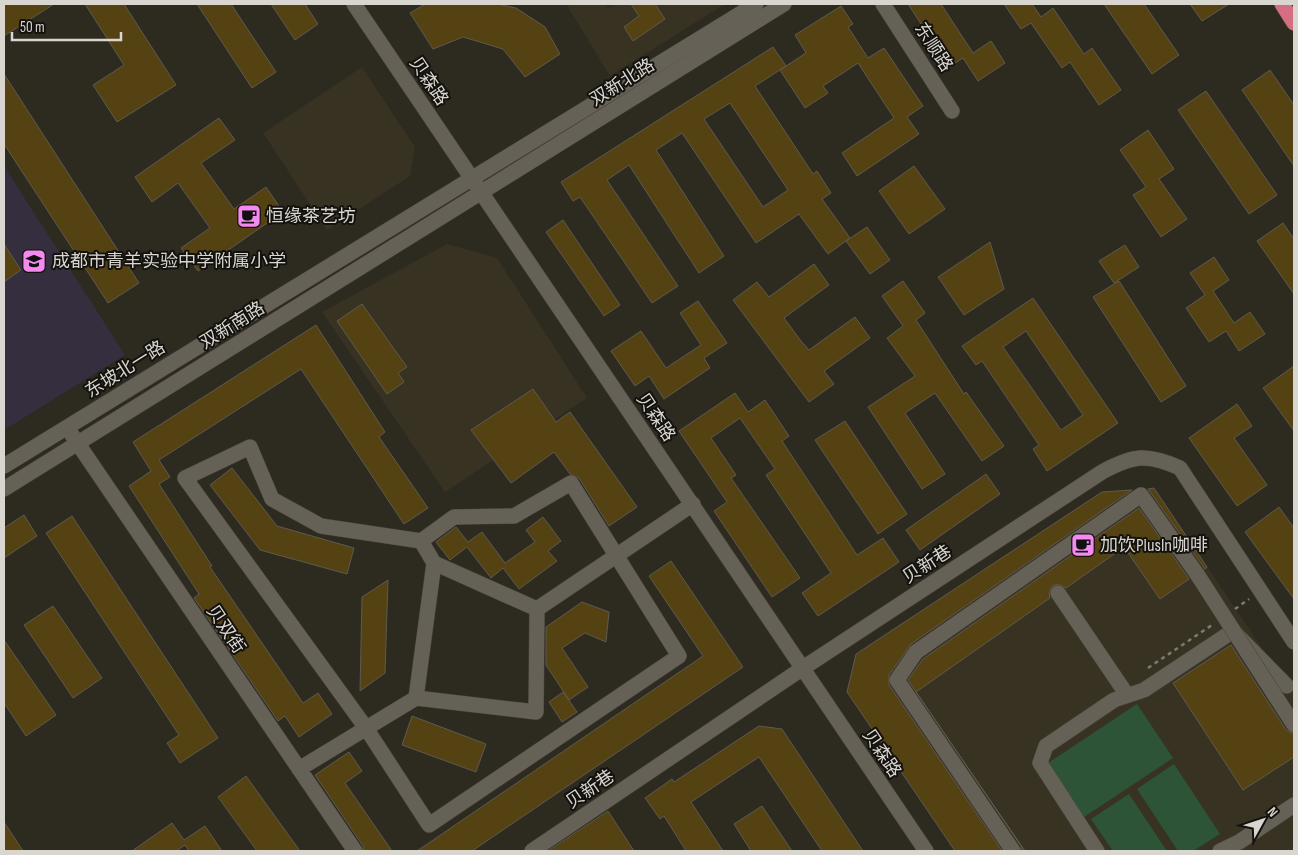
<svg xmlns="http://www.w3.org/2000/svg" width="1298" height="855" font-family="'Sofia Sans Condensed','Noto Sans SC',sans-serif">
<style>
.built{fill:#383222}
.education{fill:#342e3f}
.green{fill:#2e5438}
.building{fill:#544213;stroke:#5e5a50;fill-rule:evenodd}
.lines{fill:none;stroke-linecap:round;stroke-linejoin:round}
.minor-casing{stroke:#49453d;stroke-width:16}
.highway-casing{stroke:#49453d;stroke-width:16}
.path{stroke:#7d7a72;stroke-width:2.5;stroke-dasharray:4 4;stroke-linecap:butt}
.minor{stroke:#656156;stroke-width:15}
.highway{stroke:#d56e80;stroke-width:15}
.minor-bridge-casing{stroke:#49453d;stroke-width:16;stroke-linecap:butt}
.minor-bridge{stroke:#656156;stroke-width:15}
.labels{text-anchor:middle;stroke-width:4;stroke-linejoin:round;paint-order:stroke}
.street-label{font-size:18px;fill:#d9d6d0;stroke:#14120e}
.poi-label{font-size:18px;fill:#d9d6d0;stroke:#14120e;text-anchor:start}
</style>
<rect width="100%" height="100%" fill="#2d2a20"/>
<path class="built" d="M566,4H606L608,8L615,4H725L610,76Z
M362,67L415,147L410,176L327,230L263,133Z
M447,244L497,258L587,398L445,492L322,312Z
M1154,488L1294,695V851H955L847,692L856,654L1102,492Z"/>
<path class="education" d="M4,166L125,355L4,430Z"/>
<path class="green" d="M1137,704L1173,758L1084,817L1048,763Z
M1174,764L1220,834L1193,851H1178L1137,789Z
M1129,794L1167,851H1113L1091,819Z"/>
<path class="building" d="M4,4H54L4,36Z
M85,4H124L176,85L117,122L93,85L124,65Z
M197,4H231L276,72L252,88Z
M271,4H305L318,24L295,40Z
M425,4H497L516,8L545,27L560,54L525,77L503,49L463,37L433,49L410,13Z
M631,4H655L665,19L633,41L624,27L639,16Z
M908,4H941L973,53L991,41L1005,63L978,81L963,58L949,67Z
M1004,4H1032L1041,17L1053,8L1084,54L1092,48L1121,90L1099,105L1070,62L1062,68L1031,23L1021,29Z
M1104,4H1144L1179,55L1152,74Z
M1190,4H1229L1202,21Z
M841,6L853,24L848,27L868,58L884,48L923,106L907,117L919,134L857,176L842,153L894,118L858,63L823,86L828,93L805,108L780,70L806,53L795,35Z
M773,47L786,66L755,86L813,174L817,171L831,193L822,199L850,238L828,254L799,214L756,243L682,133L656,150L724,256L699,273L629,165L607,180L678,286L652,303L580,197L573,201L561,182ZM730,103L788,190L763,207L704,119Z
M1270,70L1294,105V166L1242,90Z
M4,74L139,283L108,303L4,144Z
M1206,91L1277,195L1249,214L1178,110Z
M219,118L235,140L201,163L234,209L266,187L283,212L198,271L181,248L210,228L178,183L152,202L135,177Z
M1148,130L1174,169L1159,179L1187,219L1161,237L1133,195L1146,187L1120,150Z
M914,166L945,209L909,234L879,191Z
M563,220L620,305L604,316L546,232Z
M1283,223L1294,239V294L1257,241Z
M867,227L890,260L870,274L846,241Z
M990,242L1004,289L964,315L938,277Z
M4,244L21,270L4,282Z
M1125,245L1139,267L1114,283L1099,261Z
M1214,257L1229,280L1213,291L1234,323L1250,312L1265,334L1239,351L1226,331L1209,342L1186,308L1205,295L1190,273Z
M814,264L829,285L784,318L801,341L809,350L855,317L870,338L824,371L834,384L809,402L733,300L757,282L769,297Z
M903,281L925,313L916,320L964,394L966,392L1004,446L982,461L935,393L905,413L945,474L922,489L868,407L915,376L887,338L903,326L882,296Z
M1119,281L1186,386L1161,402L1093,297Z
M1033,298L1118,423L1047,471L1033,449L1039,445L982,361L976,365L962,346ZM1026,331L1083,415L1061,430L1003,347Z
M698,301L727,343L704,358L710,368L664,399L649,376L635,386L611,351L641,331L666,368L701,345L680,313Z
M362,304L407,367L398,373L404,382L387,394L337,321Z
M316,325L385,432L379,437L428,508L404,524L301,369L159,460L170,477L159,484L212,566L210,567L303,703L318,693L332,714L299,737L285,716L278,721L194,598L199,594L129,486L151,471L133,442Z
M1294,366V431L1263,388Z
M533,389L556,422L570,412L637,507L609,526L579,478L570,474L554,452L511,483L471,430Z
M735,393L748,412L765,400L789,436L782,441L857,555L883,538L899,562L818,616L802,593L831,573L766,475L775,469L740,418L711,438L736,475L731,478L800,578L772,597L714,511L727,502L679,431Z
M1237,404L1252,426L1234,438L1267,485L1237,506L1189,438Z
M845,421L907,514L878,534L815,440Z
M232,468L277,526L354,548L347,574L260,550L210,485Z
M986,474L1000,494L920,550L906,530Z
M1154,488L1207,567L1205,569L1148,489Z
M1132,490L911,644L889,675V685L1002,851H955L847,692L856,654L1102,492Z
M1279,507L1294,528V599L1245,532Z
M1139,508L1189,579L1160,599L1124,547L1066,588L1058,584L1052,586L1049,593L1050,598L916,692L1025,851H1022L1021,846L908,680L923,659Z
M24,515L37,536L4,558V528Z
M72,516L218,738L180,763L167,743L179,735L46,533Z
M543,517L561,541L548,551L557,561L519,589L503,568L491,578L467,547L450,560L436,542L456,527L468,542L482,532L505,563L535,542L526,530Z
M671,561L743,667L472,851H417L703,656L649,576Z
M388,580L385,673L360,691L362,597Z
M582,602L609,612L606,642L585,633L562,648L588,687L569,700L546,665V627Z
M53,606L102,678L73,698L24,625Z
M4,640L56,715L26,736L4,703Z
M1231,645L1286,730L1294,734V757L1243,790L1173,683Z
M563,692L577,712L562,722L549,702Z
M412,716L486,744L476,772L402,745Z
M759,726L782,729L863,851H822L759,757L691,802L723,851H686L664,816L660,819L645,798L672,779L674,782Z
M349,752L362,771L345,783L392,851H364L363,846L315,775Z
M246,776L300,851H257L218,797Z
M762,806L792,851H751L734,824Z
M608,811L634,851H548Z
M4,822L23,851H4Z
M172,823L184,840L205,826L222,851H189L185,845L176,851H132Z"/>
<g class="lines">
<g class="minor-casing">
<path id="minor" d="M354,4L926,851
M883,4L952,111
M72,435L355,851
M4,466L756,4
M4,489L784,4
M421,541L321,526L272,499L250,447L185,478L366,728L429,825L679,656L571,483L514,516L454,517L421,541L434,563
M1058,593L1127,695
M416,698L536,712L537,609
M299,769L416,698L434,563L537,609L693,504
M532,851L803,668L1102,472C1133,455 1147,453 1180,468L1294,642
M1013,851L897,680L916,652L1141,495L1197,574
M1097,851L1040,763L1046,746L1114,700L1144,690L1233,631L1287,686
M1220,851L1239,842L1294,805"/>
</g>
<g class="highway-casing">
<path id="highway" d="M1282,4L1294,23"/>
</g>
<path class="path" d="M1235,609L1249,599
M1148,668L1212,625"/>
<use href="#minor" class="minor"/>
<use href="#highway" class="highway"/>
<g class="minor-bridge-casing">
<path id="minor-bridge" d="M1197,574L1294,725"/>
</g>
<use href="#minor-bridge" class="minor-bridge"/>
</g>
<defs>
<g id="cafe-square" transform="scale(1.25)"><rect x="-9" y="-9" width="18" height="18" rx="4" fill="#f489f0" stroke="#14120e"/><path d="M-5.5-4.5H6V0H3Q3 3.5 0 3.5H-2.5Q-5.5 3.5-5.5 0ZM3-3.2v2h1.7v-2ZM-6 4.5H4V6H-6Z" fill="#111"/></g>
<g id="school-square" transform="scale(1.25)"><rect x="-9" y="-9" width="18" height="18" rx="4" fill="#f489f0" stroke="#14120e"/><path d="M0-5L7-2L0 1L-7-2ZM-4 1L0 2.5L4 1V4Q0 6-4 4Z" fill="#111"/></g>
</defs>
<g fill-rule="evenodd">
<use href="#cafe-square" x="249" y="216"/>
<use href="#school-square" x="34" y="261"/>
<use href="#cafe-square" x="1083" y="545"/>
</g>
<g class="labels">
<g class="street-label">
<text transform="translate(934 47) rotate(57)" y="6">东顺路</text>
<text transform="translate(429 81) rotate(56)" y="6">贝森路</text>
<text transform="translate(622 82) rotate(-32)" y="6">双新北路</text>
<text transform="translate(232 325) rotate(-32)" y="6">双新南路</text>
<text transform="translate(125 369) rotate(-32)" y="6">东坡北一路</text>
<text transform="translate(656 417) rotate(56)" y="6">贝森路</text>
<text transform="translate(927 564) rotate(-33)" y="6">贝新巷</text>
<text transform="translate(226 629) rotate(56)" y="6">贝双街</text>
<text transform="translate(882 753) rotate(56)" y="6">贝森路</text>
<text transform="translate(590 789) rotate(-34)" y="6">贝新巷</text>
</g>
<g class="poi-label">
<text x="266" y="222">恒缘茶艺坊</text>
<text x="52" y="267">成都市青羊实验中学附属小学</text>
<text x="1100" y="551">加饮Plusln咖啡</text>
</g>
</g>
<rect width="1298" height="855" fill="none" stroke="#d9d6d0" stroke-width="10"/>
<g transform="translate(1263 820) rotate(50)" stroke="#14120e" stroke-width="4" paint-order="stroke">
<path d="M0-4L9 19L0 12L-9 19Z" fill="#d9d6d0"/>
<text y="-8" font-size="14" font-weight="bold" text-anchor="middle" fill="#d9d6d0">N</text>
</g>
<path d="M12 32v8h109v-8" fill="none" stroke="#d9d6d0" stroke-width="2.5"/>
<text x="20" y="32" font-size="15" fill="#d9d6d0" stroke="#14120e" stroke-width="4" paint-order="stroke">50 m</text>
</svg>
